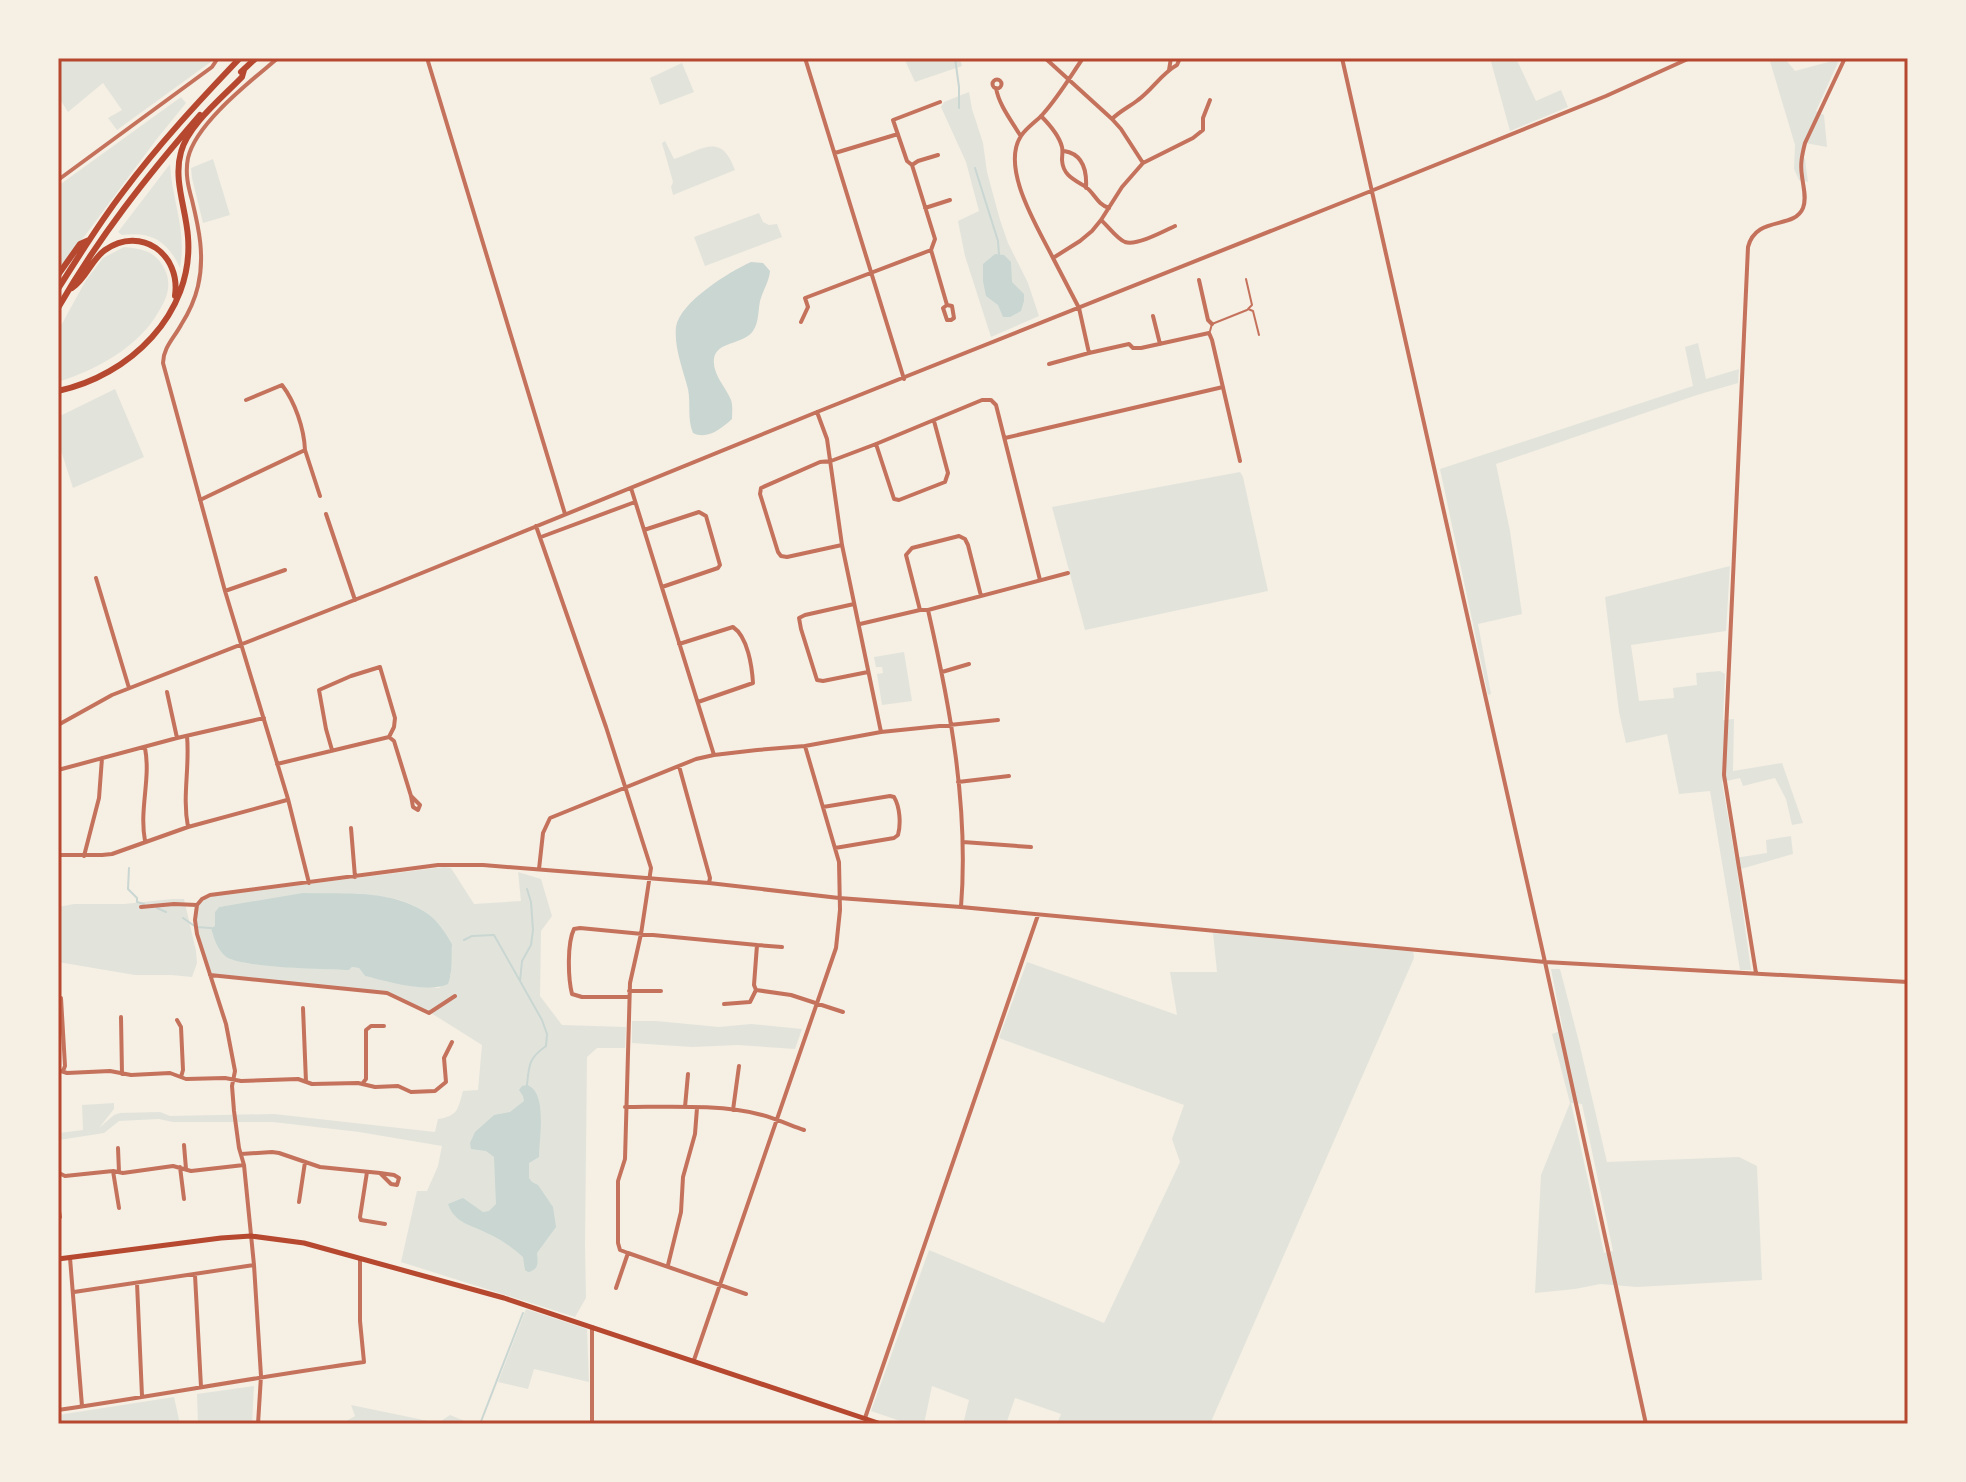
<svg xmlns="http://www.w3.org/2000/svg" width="1966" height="1482" font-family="'Roboto Serif',serif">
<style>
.green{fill:#e2e4dc;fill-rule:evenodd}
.water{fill:#c9d6d2}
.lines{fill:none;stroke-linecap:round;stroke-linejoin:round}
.stream{stroke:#c9d6d2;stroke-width:2}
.service{stroke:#c5725c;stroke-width:2}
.minor{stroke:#c5725c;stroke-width:4}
.secondary{stroke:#b5482f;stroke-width:5}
.trunk{stroke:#b5482f;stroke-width:6}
.neatline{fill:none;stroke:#b5482f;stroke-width:3}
</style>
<rect width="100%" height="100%" fill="#f6efe4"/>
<path class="green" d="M58,58H214L212,61L117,130L108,118L122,110L103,83L68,112L58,96Z
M904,58H960L962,66L915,82Z
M1490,58H1516L1536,101L1561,90L1568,107L1510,131Z
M1769,58L1786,60L1795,71L1832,61V58H1840L1816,111L1824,115L1827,147L1805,143L1801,154L1805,159L1808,182L1799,180L1794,169L1795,145Z
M682,63L694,92L660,105L650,78Z
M969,92L972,109L983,143L987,172L1000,220L1008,243L1028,283L1039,316L991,337L965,256L958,221L979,211L966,162L941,107L944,102Z
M181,97L186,103L156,140L58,272V186Z
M665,141L674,159C704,149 721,132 735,170L673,195L671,187L673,182L662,143Z
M213,159L230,215L203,223L192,178L191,168Z
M170,164C172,202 187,229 180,268C168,241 151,231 122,235L118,232Z
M759,213L763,222L769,225L777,224L782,237L705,266L694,237Z
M124,247C143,249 156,251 165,270C172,285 167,298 159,311C139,347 96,370 58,382V331L86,280L103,258Z
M1698,343L1706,379L1739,369L1738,383L1697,395L1496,464L1510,531L1522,614L1478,624L1491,694L1488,695L1440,469L1693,386L1685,347Z
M115,389L144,457L73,488L58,441V417Z
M1240,472L1243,477L1268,591L1085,630L1052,507Z
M1730,566L1726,631L1631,645L1639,701L1674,698L1673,688L1697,685L1696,673L1720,671L1725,674L1723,720L1734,719L1733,771L1782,763L1803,823L1792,825L1786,799L1775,778L1743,786L1740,778L1722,782L1735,858L1767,853L1766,840L1791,836L1793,854L1737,870L1751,970H1740L1710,791L1679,794L1667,734L1626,743L1619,712L1605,597Z
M904,652L912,701L882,705L877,674L883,673L882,667H876L874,657Z
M444,867L451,868L474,904L521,901L518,872L541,879L552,916L541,931L540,996L562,1025L626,1027L625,1048H597L587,1057L585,1244L586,1298L575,1317L401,1262L417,1191H427L438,1166L442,1146L359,1132L273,1122H173L159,1119L119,1121L104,1133L59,1140V1133L83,1130L82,1105L114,1103V1109L99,1128L114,1115L120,1113L160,1112L170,1116L274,1114L435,1132L438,1119C458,1116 458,1109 463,1091L478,1090L482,1045L431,1013L387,992L211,974C206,957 189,917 201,903C204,899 208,898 213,896ZM347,894C399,897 421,898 452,944L450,961L451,975L439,988L418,987L365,976L359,968L352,967L349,970C326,968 239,968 225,956C217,949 215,939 212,929L215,926V912L219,907L259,901Z
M172,899H184L196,951L197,963L192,977L171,975H135L58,962V907L74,904H124Z
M1213,933L1413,950L1414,958L1210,1424H1057L1061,1414L1015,1398L1006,1424H963L969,1400L932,1386L924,1424H909L871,1411L929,1250L1104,1323L1180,1162L1172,1139L1184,1105L999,1038L1027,962L1177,1015L1170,972H1217Z
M1551,969H1560L1579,1042L1607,1162L1739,1157L1757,1166L1762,1280L1637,1287L1600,1284L1575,1289L1535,1293L1541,1175L1570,1103L1552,1034L1563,1030ZM1571,1103L1582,1104L1613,1251L1604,1253Z
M632,1021H656L719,1027L751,1024L802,1029L795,1049L738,1045L692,1047L632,1043Z
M526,1309L587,1329L589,1382L534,1369L528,1389L498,1382Z
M254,1386L252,1424H198L197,1394Z
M174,1397L180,1424H58V1415Z
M351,1405L438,1423L450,1415L472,1424H341L355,1416Z"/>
<path class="water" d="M995,254L1004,255L1011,262L1012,282L1024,294V301L1021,311L1010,317H1003L998,305L986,296L983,281V264Z
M751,262L763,263L770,271C769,282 763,290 760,301C758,311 759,322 753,331C743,345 716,341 714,359C712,374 726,387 731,400C733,406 732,413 732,419C721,429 707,440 693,433C687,418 691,404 688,389C683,369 674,348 676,327C680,302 729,272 751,262Z
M303,893C345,894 393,889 428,914C438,921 446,934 452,944C451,957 453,972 448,984C427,994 387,981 365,976L359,968L352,967L349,970C327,969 238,968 225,956C217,949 214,938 211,928L215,926V912L219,907Z
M527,1085C548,1092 539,1139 539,1157L529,1163V1178L532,1182L538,1185L553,1207L556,1227L537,1253C538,1263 539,1270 528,1272L525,1270L523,1257C513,1248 502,1240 489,1234C472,1225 455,1224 448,1204L463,1198L483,1212L489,1211L496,1204L494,1157L486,1151L471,1149L470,1143L475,1132L494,1115L510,1112L524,1101L523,1096L519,1090L522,1086Z"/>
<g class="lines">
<path class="stream" d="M955,58L959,87V108
M975,168L998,241L999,255
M129,868L128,889L137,898V902L144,904
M157,908L166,912
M183,918L196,927L211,928
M464,940L472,936L494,935L542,1020L547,1034L546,1046C529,1058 529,1064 527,1085
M520,981L522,961L531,945L533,930L531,902L527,889
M480,1424L523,1313"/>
<path class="service" d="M1246,279L1252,305L1248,309L1253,311L1259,335
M1210,331L1212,324L1247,310"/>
<path class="minor" d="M278,58C251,81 196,123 188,158C185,173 188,186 192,200C199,229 205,256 198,286C195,299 188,314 181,325C174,338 163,348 163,363L225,591L288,799L309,883
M427,58L565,514
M805,58L904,379
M1045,58L1112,119L1121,129L1143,163L1122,187L1101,220L1092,231L1080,241L1053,258L1079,308L1089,353L1129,344L1133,348H1141L1209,333L1212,340L1240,461
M1342,58L1545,962L1646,1424
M1169,70L1171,58
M992.5 84a4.5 4.5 0 1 1 9 0a4.5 4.5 0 1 1-9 0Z
M996,88C999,105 1011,120 1020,135
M940,102L893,120L907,161L912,165L935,239L931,250L947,305L943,308L947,320H951L954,318L952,306L947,305
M1041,116C1050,125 1059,135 1062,147C1063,151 1062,156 1062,160C1063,176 1075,180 1086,187C1095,194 1097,204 1109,208
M1112,119C1120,111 1129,107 1138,100C1152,90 1162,73 1177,65L1180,58
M1064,151C1083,154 1087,171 1086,188
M835,153L898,134
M1143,163L1193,138L1203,130V118L1210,100
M912,165L918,161L938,155
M58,180L212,67L218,58
M925,208L950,200
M1101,220C1108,226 1117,239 1125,242C1137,246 1164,231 1175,226
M1053,258C1038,228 1000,168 1021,136C1027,127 1037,121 1043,114C1059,96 1070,77 1083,58
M1199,280L1208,320L1212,324
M1153,316L1160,344
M801,322L808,307L805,298L931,250
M1049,364L1089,353
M246,400L282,385C295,402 304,428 305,450
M817,412L827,439L842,545L881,732
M1005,438L1223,387
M876,444L894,499L899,500L945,482L948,473L934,421
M631,488L714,755
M200,500L305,450L320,496
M326,514L355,600
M536,526L606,727L651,868L641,934L630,983L625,1159L618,1181V1243L620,1250L628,1253L746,1294
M644,530L699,512L706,516L720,565L718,568L662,587
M541,537L635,502
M842,545L787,557L781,556L778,552L760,494L761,488L820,462L831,461L876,444L982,400H991L996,405L1040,580
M96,578L129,688
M225,591L285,570
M854,604L805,615L799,618L801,629L817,680L823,681L868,672
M920,610L906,555L912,548L959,536L965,539L968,545L981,596
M928,610C950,706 969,807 961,907
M860,624L920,610H928L1068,573
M679,644L733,627C748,637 752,667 753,683L698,702
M942,672L969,664
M167,692L177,738
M58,725L112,695L380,590L817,412L1371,191L1606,96L1690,58
M187,736C190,767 182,796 188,827
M145,748C151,779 139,809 145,841
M332,750L326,729L319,690L351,676L380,667L395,718L394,727L389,737
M277,764L389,737L394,741L411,796L413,807L418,810L420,805L411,796
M679,766L710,878L709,883
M58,770L177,738L264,718
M958,782L1009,776
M823,807L890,796L894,797C900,807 901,824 898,835L894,838L835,848
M351,828L355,877
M963,842L1031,847
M58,855H102L112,854L188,827L287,800
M84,856L99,798L102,758
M539,869L543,833L550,818L696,759L714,755L757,750L805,746L881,732L998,720
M197,905L195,920L197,934L226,1024L235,1071L232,1086L234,1111L239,1148L244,1165L254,1265L261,1376L258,1424
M141,907L174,904L197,905L202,899L210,895L438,865H483L709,883L839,898L961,907L1545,962L1908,982
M757,945L782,947
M1756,973L1724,775L1748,247C1756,215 1794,230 1803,208C1807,198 1803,186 1802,176C1800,164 1802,155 1805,143L1845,58
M210,975L387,993L429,1013L455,996
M629,991H661
M629,997H582L572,994C568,978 567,943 574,929L580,928L757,945L754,985L756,990L791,995L843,1012
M61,998L65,1066L63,1071
M724,1004L750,1002L756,990
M303,1008L306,1082
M121,1017L122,1074
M177,1020L181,1027L183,1070L181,1077
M58,1070L67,1073L110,1071L131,1075L170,1073L186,1079L225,1078L241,1081L298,1079L312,1084L358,1083L375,1087L398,1086L411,1092L435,1091L446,1082L444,1058L452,1042
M362,1084L366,1079V1030L371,1026H384
M625,1107C666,1107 723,1104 762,1115C776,1119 790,1125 804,1130
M685,1107L688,1074
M733,1110L739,1066
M184,1145L186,1169
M118,1148L119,1172
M241,1154L272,1152L279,1153L320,1167L380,1173L391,1184L397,1185L399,1178L394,1175L380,1173
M58,1162L59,1173L65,1176L113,1171L123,1173L173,1166L191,1171L244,1165
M180,1167L184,1199
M113,1171L119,1208
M367,1172L360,1217L361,1220L385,1224
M299,1202L305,1162
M58,1205L60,1217
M70,1258L82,1406
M668,1265L681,1212L683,1177L695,1134L697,1108
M195,1275L201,1387
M137,1283L142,1396
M616,1288L628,1253
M74,1292L254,1265
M694,1360L836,948L840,910L839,862L805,746
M58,1410C160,1395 262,1376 364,1362L360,1321V1260
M865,1418L1038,915
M592,1424V1327"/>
<path class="secondary" d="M58,1259L221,1238L251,1236L304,1243L504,1298L881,1424"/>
<path class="trunk" d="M241,72L256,58
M58,275L80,244L89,240
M72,288C86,279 91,260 105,250C141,225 181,254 175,296
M58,289C79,256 99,223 123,192C159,144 199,101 240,58
M58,308C98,238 147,176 200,115
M58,391C129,376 194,314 188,237C186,208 173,180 181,152C188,125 223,97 242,77L244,70"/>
</g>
<rect width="1966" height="1482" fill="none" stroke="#f6efe4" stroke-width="120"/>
<rect x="60" y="60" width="1846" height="1362" class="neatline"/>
</svg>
